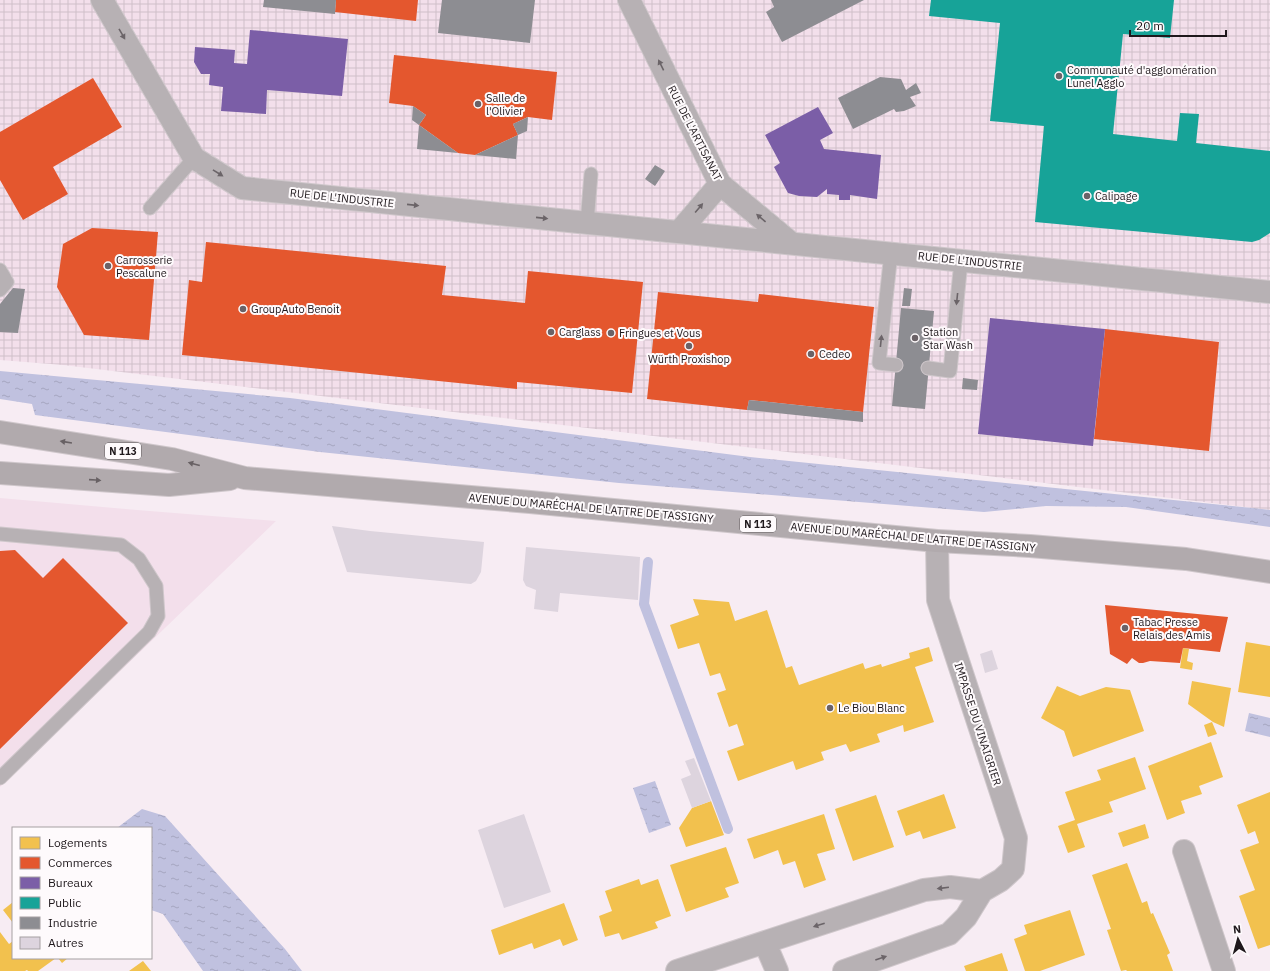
<svg xmlns="http://www.w3.org/2000/svg" width="1270" height="971" font-family="'IBM Plex Sans',sans-serif">
<style>
.built{fill:#f3dfeb}
.industrial{fill:url(#industrial-grid)}
.water{fill:url(#water-ripples)}
.homes{fill:#f2c14e}
.shops{fill:#e4572e}
.offices{fill:#7b5ea7}
.public{fill:#17a398}
.industry{fill:#8d8d92}
.lines{fill:none;stroke-linecap:round;stroke-linejoin:round}
.stream{stroke:#c0c1df;stroke-width:10}
.building{fill:#ddd4de}
.lane-casing{stroke:#cfc7cb;stroke-width:15}
.street-casing{stroke:#cfc7cb;stroke-width:24}
.primary-casing{stroke:#cfc7cb;stroke-width:24}
.lane{stroke:#b7b1b4;stroke-width:13}
.street{stroke:#b7b1b4;stroke-width:22}
.primary{stroke:#b1aaad;stroke-width:22}
.oneway{fill:#6b6468}
.oneway2{fill:#686164}
.poi-dot{fill:#6b6267;stroke:#fefafc;stroke-width:1.5}
.labels{text-anchor:middle;stroke-width:4;stroke-linejoin:round;paint-order:stroke}
.shield{fill:#fefafc;stroke:#625c5f;stroke-width:1}
.shield-label{font-size:10px;font-weight:bold;fill:#1f181c}
.poi-label{font-size:11px;fill:#1f181c;stroke:#fefafc;text-anchor:start}
.street-label{font-size:11px;fill:#1f181c;stroke:#fefafc}
</style>
<defs>
<pattern id="industrial-grid" width="8" height="8" patternUnits="userSpaceOnUse"><rect width="8" height="8" fill="#f3dfeb"/><path d="M0 4h8M4 0v8" fill="none" stroke="#d0bfc9"/></pattern>
<pattern id="water-ripples" width="26" height="14" patternUnits="userSpaceOnUse"><rect width="26" height="14" fill="#c0c1df"/><path d="M2 4q2-2 4 0t4 0M15 11q2-2 4 0t4 0" fill="none" stroke="#a5a5bf"/></pattern>
</defs>
<rect width="100%" height="100%" fill="#f7ecf3"/>
<path class="built" d="M0,498L137,510L276,521L0,787Z"/>
<path class="industrial" d="M0,0H1270V510L63,365L0,360Z"/>
<path class="water" d="M0,371L290,398L750,457L1262,509L1270,510V527L1126,507L1046,506L984,512L619,483L320,452L35,415L32,404L0,399Z
M1249,713L1270,718V737L1245,731Z
M655,781L671,825L649,833L633,788Z
M142,809L165,816L285,949L302,971H203L163,914L151,910V828H117Z"/>
<path class="homes" d="M693,599L729,602L735,621L767,610L786,668L792,666L799,685L863,663L865,669L881,664L882,667L910,658L909,653L929,647L933,661L915,667L934,722L904,732L903,725L877,734L880,742L850,752L846,744L821,752L824,760L796,770L793,761L738,781L727,751L744,745L737,724L729,727L717,693L726,690L720,673L710,676L699,643L678,649L670,625L699,615Z
M1246,642L1270,646V697L1238,692Z
M1183,648L1189,649L1187,661L1193,663L1192,670L1180,668Z
M1192,681L1231,688L1224,727L1213,722L1188,704Z
M1057,686L1080,696L1106,687L1130,690L1144,731L1073,757L1064,731L1041,718Z
M1212,722L1217,734L1208,737L1204,725Z
M1211,742L1223,777L1199,786L1202,794L1181,801L1185,813L1167,820L1148,766Z
M1135,757L1146,789L1109,802L1113,812L1077,824L1085,847L1068,853L1058,826L1075,820L1065,792L1101,780L1097,770Z
M1270,792V945L1258,949L1239,896L1255,890L1240,850L1259,843L1255,831L1248,834L1237,805Z
M944,794L956,828L923,839L920,831L906,836L897,811Z
M876,795L894,847L853,861L835,809Z
M711,801L724,835L686,847L679,828L692,808Z
M824,814L835,849L817,854L826,880L804,888L795,861L783,865L778,850L754,859L747,839Z
M1145,824L1149,838L1123,847L1118,833Z
M726,847L739,883L725,888L729,897L686,912L670,865Z
M1127,863L1142,903L1147,901L1151,914L1153,913L1170,953L1167,955L1173,971H1127L1126,970L1121,971L1107,930L1111,929L1092,875Z
M639,879L641,885L658,879L671,916L655,922L658,928L622,940L619,933L605,937L599,916L612,911L605,891Z
M13,902V923L3,910Z
M564,903L578,940L563,946L560,939L534,949L532,943L499,955L491,930Z
M1070,910L1085,955L1040,971H1025L1014,939L1027,934L1024,925Z
M0,932L9,944L13,941V958H56L38,971H28L27,970L25,971H0Z
M1002,953L1008,971H966L964,966Z
M58,958H68L62,963Z
M143,961L151,971H129Z"/>
<path class="shops" d="M336,0H418L416,21L335,12Z
M394,55L557,72L552,120L528,117L513,124L518,135L475,155L458,153L419,125L426,115L413,106L389,103Z
M93,78L122,127L53,167L68,194L23,220L0,180V132Z
M92,228L158,232L149,340L84,335L57,287L63,244Z
M206,242L446,266L442,295L525,303L528,271L643,282L632,393L517,382V389L182,355L189,280L202,282Z
M658,292L758,302L759,294L874,307L863,412L749,400L747,410L647,399Z
M1105,329L1219,342L1209,451L1094,439Z
M15,550L43,578L63,558L128,623L0,749V551Z
M1105,605L1228,617L1220,652L1183,648L1180,663L1150,661L1143,663H1139L1132,658L1127,664L1110,654Z"/>
<path class="offices" d="M250,30L348,39L342,96L267,90L266,114L221,111L223,87L209,85L210,74H201L194,62L195,47L235,50L234,63L247,64Z
M818,107L833,133L820,140L824,149L881,155L877,199L850,195V200H839V195L827,194V189L817,197L799,196L788,193L774,167L780,163L765,135Z
M990,318L1105,329L1093,446L978,434Z"/>
<path class="public" d="M931,0H1174L1170,38L1123,34L1113,134L1177,141L1180,113L1199,114L1196,143L1270,151V233L1259,240L1252,242L1035,222L1044,126L990,121L1000,23L929,16Z"/>
<path class="industry" d="M264,0H336L335,14L263,7Z
M442,0H535L530,43L438,33Z
M771,0H864L782,42L766,12L774,7Z
M880,77L901,79L906,90L916,83L921,93L910,97L916,106L904,111L896,112L894,109L853,129L838,98Z
M413,106L426,115L419,125L412,120Z
M528,117L527,131L518,135L513,124Z
M419,125L458,153L417,149Z
M518,135L516,159L475,155Z
M655,165L665,171L655,186L645,179Z
M13,288L25,289L18,333L0,332V304Z
M904,288L912,289L910,306H902Z
M901,308L934,311L925,409L892,406Z
M963,378L978,380L977,390L962,389Z
M749,400L863,412V422L747,410Z"/>
<g class="lines">
<path class="stream" d="M648,562L644,604L728,829"/>
</g>
<path class="building" d="M332,526L370,531L484,542L481,572L476,581L471,584L347,572Z
M526,547L640,557L638,600L560,593L558,612L534,609L536,590L526,586L523,580Z
M992,650L998,669L985,673L980,654Z
M694,758L711,801L692,808L681,779L691,775L685,761Z
M524,814L551,892L504,908L478,830Z"/>
<g class="lines">
<g class="lane-casing">
<path id="lane" d="M150,208L194,158
M587,223L591,174
M891,253L879,363L896,365
M0,270L7,282L0,290
M928,368L950,371L961,261
M0,534L121,545L139,559L156,586L158,616L149,632L0,778"/>
</g>
<g class="street-casing">
<path id="street" d="M102,0L194,158L242,188L1270,292
M629,0L720,184L791,243
M679,232L720,184
M1184,851L1224,971
M765,943L777,971
M677,971L924,890L950,887L982,891
M844,971L949,934L966,917L982,891L1001,880L1013,869L1016,838L938,600L937,541"/>
</g>
<g class="primary-casing">
<path id="primary" d="M0,432L172,459L245,478L530,502L937,541L1030,546L1186,559L1270,572
M0,473L169,485L230,479"/>
</g>
<use href="#lane" class="lane"/>
<use href="#street" class="street"/>
<use href="#primary" class="primary"/>
</g>
<defs><path id="oneway-solid" d="M-6-.8H1V-3.2L6.5 0L1 3.2V.8H-6Z"/></defs>
<g class="oneway">
<use href="#oneway-solid" transform="translate(122 34) rotate(60)"/>
<use href="#oneway-solid" transform="translate(661 65) rotate(-116)"/>
<use href="#oneway-solid" transform="translate(218 173) rotate(32)"/>
<use href="#oneway-solid" transform="translate(413 205) rotate(6)"/>
<use href="#oneway-solid" transform="translate(699 208) rotate(-50)"/>
<use href="#oneway-solid" transform="translate(542 218) rotate(6)"/>
<use href="#oneway-solid" transform="translate(761 218) rotate(-140)"/>
<use href="#oneway-solid" transform="translate(957 299) rotate(96)"/>
<use href="#oneway-solid" transform="translate(881 341) rotate(-84)"/>
<use href="#oneway-solid" transform="translate(943 888) rotate(173)"/>
<use href="#oneway-solid" transform="translate(819 925) rotate(162)"/>
<use href="#oneway-solid" transform="translate(881 958) rotate(-19)"/>
</g>
<g class="oneway2">
<use href="#oneway-solid" transform="translate(66 442) rotate(-171)"/>
<use href="#oneway-solid" transform="translate(194 464) rotate(-165)"/>
<use href="#oneway-solid" transform="translate(95 480) rotate(4)"/>
</g>
<g class="poi-dot">
<circle cx="1059" cy="76" r="4"/>
<circle cx="478" cy="104" r="4"/>
<circle cx="1087" cy="196" r="4"/>
<circle cx="108" cy="266" r="4"/>
<circle cx="243" cy="309" r="4"/>
<circle cx="551" cy="332" r="4"/>
<circle cx="611" cy="333" r="4"/>
<circle cx="915" cy="338" r="4"/>
<circle cx="689" cy="346" r="4"/>
<circle cx="811" cy="354" r="4"/>
<circle cx="1125" cy="628" r="4"/>
<circle cx="830" cy="708" r="4"/>
</g>
<g class="labels">
<g class="shield">
<rect x="105" y="443" width="36" height="16" rx="3"/>
<rect x="740" y="516" width="36" height="16" rx="3"/>
</g>
<g class="shield-label">
<text x="123" y="455">N 113</text>
<text x="758" y="528">N 113</text>
</g>
<g class="poi-label">
<text x="1067" y="74">Communauté d'agglomération<tspan x="1067" dy="13">Lunel Agglo</tspan></text>
<text x="486" y="102">Salle de<tspan x="486" dy="13">l'Olivier</tspan></text>
<text x="1095" y="200">Calipage</text>
<text x="116" y="264">Carrosserie<tspan x="116" dy="13">Pescalune</tspan></text>
<text x="251" y="313">GroupAuto Benoit</text>
<text x="559" y="336">Carglass</text>
<text x="923" y="336">Station<tspan x="923" dy="13">Star Wash</tspan></text>
<text x="619" y="337">Fringues et Vous</text>
<text x="819" y="358">Cedeo</text>
<text x="689" y="363" text-anchor="middle">Würth Proxishop</text>
<text x="1133" y="626">Tabac Presse<tspan x="1133" dy="13">Relais des Amis</tspan></text>
<text x="838" y="712">Le Biou Blanc</text>
</g>
<g class="street-label">
<text transform="translate(695 133) rotate(63)" y="4">RUE DE L'ARTISANAT</text>
<text transform="translate(342 198) rotate(6)" y="4">RUE DE L'INDUSTRIE</text>
<text transform="translate(970 261) rotate(6)" y="4">RUE DE L'INDUSTRIE</text>
<text transform="translate(591 508) rotate(5)" y="4">AVENUE DU MARÉCHAL DE LATTRE DE TASSIGNY</text>
<text transform="translate(913 537) rotate(5)" y="4">AVENUE DU MARÉCHAL DE LATTRE DE TASSIGNY</text>
<text transform="translate(978 724) rotate(72)" y="4">IMPASSE DU VINAIGRIER</text>
</g>
</g>
<rect x="12" y="827" width="140" height="132" fill="#fefafc" stroke="#a5a0a2"/>
<rect x="20" y="837" width="20" height="12" fill="#f2c14e" stroke="#a5a0a2"/>
<text x="48" y="847" font-size="12" fill="#1f181c">Logements</text>
<rect x="20" y="857" width="20" height="12" fill="#e4572e" stroke="#a5a0a2"/>
<text x="48" y="867" font-size="12" fill="#1f181c">Commerces</text>
<rect x="20" y="877" width="20" height="12" fill="#7b5ea7" stroke="#a5a0a2"/>
<text x="48" y="887" font-size="12" fill="#1f181c">Bureaux</text>
<rect x="20" y="897" width="20" height="12" fill="#17a398" stroke="#a5a0a2"/>
<text x="48" y="907" font-size="12" fill="#1f181c">Public</text>
<rect x="20" y="917" width="20" height="12" fill="#8d8d92" stroke="#a5a0a2"/>
<text x="48" y="927" font-size="12" fill="#1f181c">Industrie</text>
<rect x="20" y="937" width="20" height="12" fill="#ddd4de" stroke="#a5a0a2"/>
<text x="48" y="947" font-size="12" fill="#1f181c">Autres</text>
<g transform="translate(1238 939) rotate(354)" stroke="#fefafc" stroke-width="3" paint-order="stroke">
<path d="M0-3L7 15L0 10L-7 15Z" fill="#1f181c"/>
<text y="-6" font-size="11" font-weight="bold" text-anchor="middle" fill="#1f181c">N</text>
</g>
<path d="M1130 30v6h96v-6" fill="none" stroke="#1f181c" stroke-width="2"/>
<text x="1136" y="30" font-size="12" fill="#1f181c" stroke="#fefafc" stroke-width="3" paint-order="stroke">20 m</text>
</svg>
